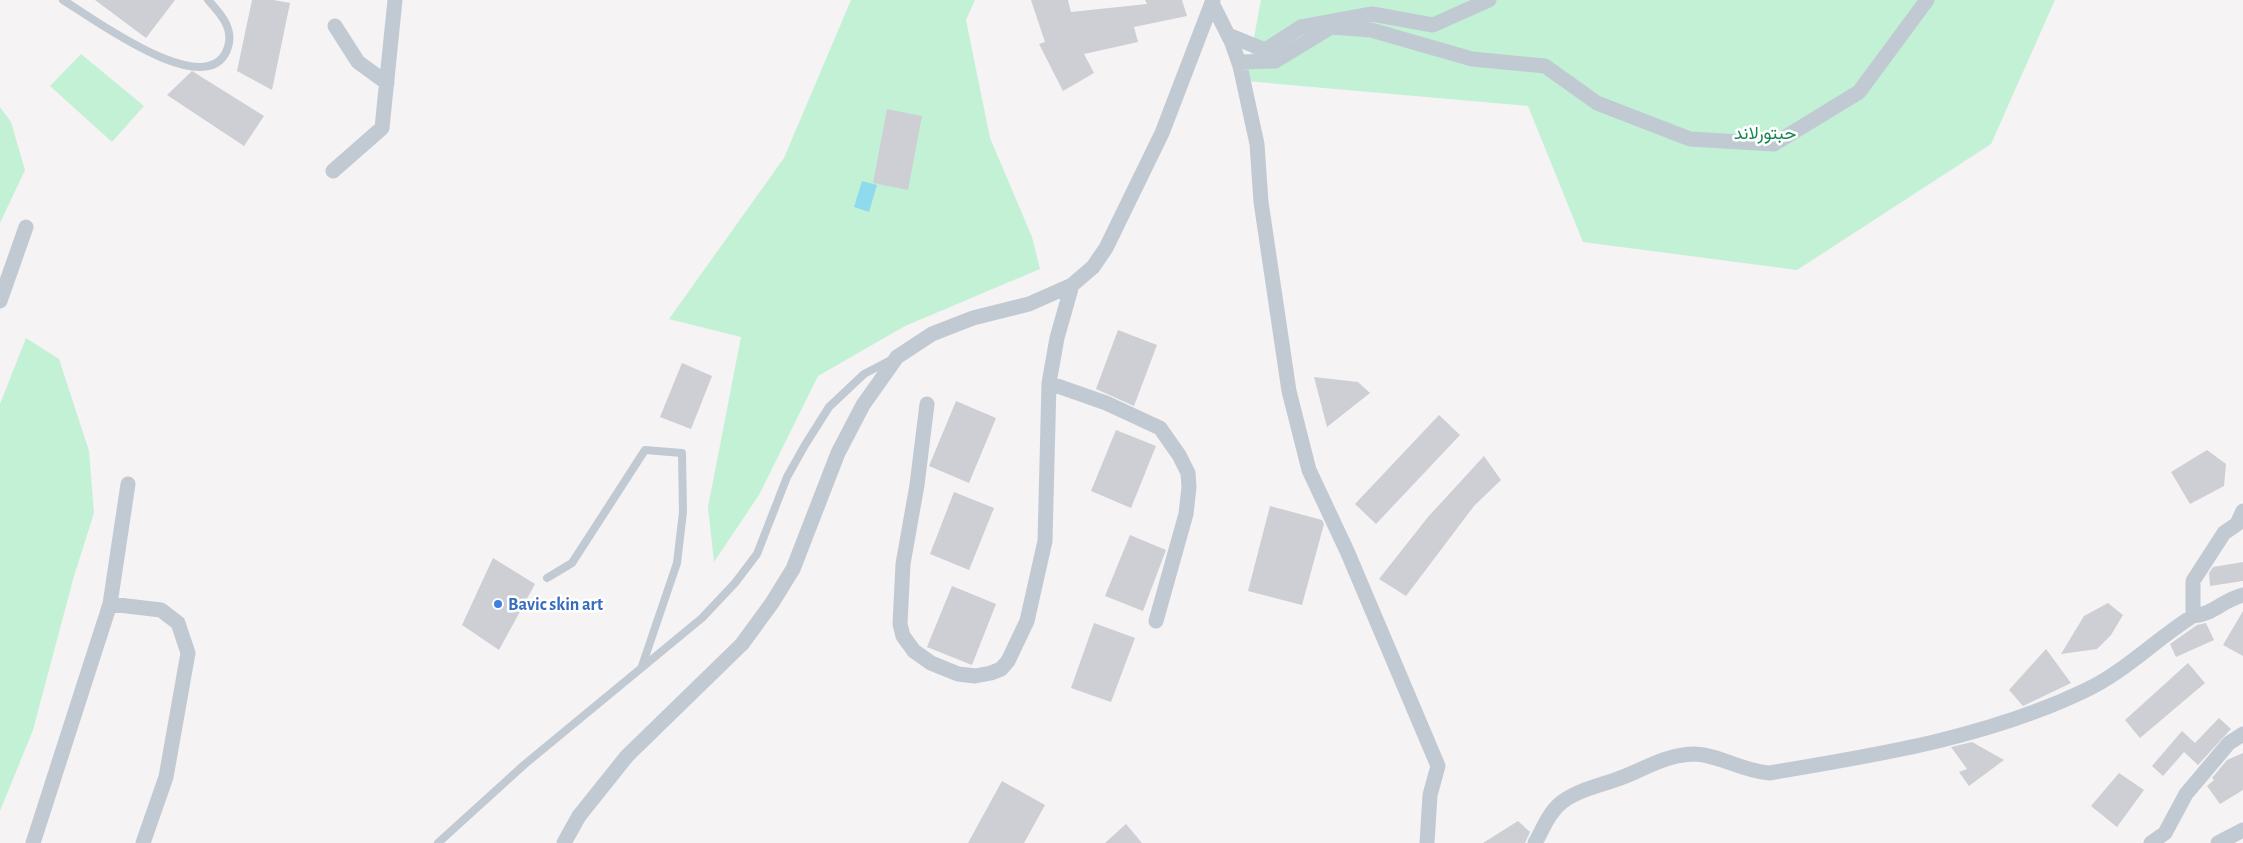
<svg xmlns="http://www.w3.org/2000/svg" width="2243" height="843" font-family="'Alegreya Sans',Vazirmatn,sans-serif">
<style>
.green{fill:#c3f1d5}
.water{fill:#90daee}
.building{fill:#cdcfd5}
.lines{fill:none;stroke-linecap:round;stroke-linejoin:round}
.lane{stroke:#c1cad2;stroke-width:8}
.street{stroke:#c1cad2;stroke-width:15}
.shop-dot{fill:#3f7fe0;stroke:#fff;stroke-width:2}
.labels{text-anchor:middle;stroke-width:5;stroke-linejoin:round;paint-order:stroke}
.park-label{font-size:18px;fill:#17864f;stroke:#fff}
.shop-label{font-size:18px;font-weight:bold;fill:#366cbe;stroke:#fff;text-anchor:start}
</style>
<rect width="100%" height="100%" fill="#f5f3f3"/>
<path class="green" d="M851,0H975L966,20L990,138L1032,237L1040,269L905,326L818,376L759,495L714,562L708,507L741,337L669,319L784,158Z
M1261,0H2055L1991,144L1797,270L1583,242L1528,106L1246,81Z
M81,54L144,106L112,142L50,86Z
M0,107L11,122L25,170L0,223Z
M26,338L59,359L89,451L94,513L74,576L33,730L0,811V404Z"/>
<path class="water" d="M862,181L877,185L869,212L854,207Z"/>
<path class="building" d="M95,0H175L146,38Z
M252,0H274L290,3L272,90L237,71Z
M1031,0H1068L1071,12L1147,4L1145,0H1182L1187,16L1134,27L1138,42L1084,54L1094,73L1063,91L1039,44L1045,42Z
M192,71L264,116L244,146L167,95Z
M887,109L922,116L908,190L873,183Z
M1118,330L1157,345L1134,406L1096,389Z
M682,363L712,376L691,429L660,417Z
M1314,377L1358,382L1370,393L1327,427Z
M956,401L996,418L969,483L929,466Z
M1439,415L1460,435L1376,524L1355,504Z
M1116,430L1156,446L1131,508L1091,491Z
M2207,450L2226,464L2224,486L2190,504L2171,472Z
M1484,456L1501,480L1474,506L1406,596L1379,579L1428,517Z
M954,492L994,508L969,570L930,554Z
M1270,506L1322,520L1324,524L1302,605L1248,591Z
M1130,535L1166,550L1143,611L1105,596Z
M493,558L535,584L499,650L462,625Z
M2243,562V581L2210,586L2209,573L2213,567Z
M952,586L996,604L972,665L927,647Z
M2108,603L2123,615L2111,635L2097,649L2061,654L2084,616Z
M2243,611V656L2223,645Z
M1094,623L1135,638L1111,702L1071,688Z
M2206,623L2214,640L2176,657L2170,644L2197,625Z
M2046,649L2071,683L2023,706L2009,690Z
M2188,663L2205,683L2140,738L2125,720Z
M2219,718L2231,729L2198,765L2184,752L2163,776L2152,766L2182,731L2195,743Z
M1972,742L2004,760L1969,786L1959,772L1967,769L1951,747Z
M2243,753V790L2220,804L2207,786L2214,780L2212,778L2227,760Z
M2119,773L2144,790L2117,827L2091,806Z
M1002,781L1045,805L1024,843H968Z
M1518,821L1530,832L1525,843H1483Z
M1126,824L1142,843H1105Z"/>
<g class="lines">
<path class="lane" d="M63,0C91,17 210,106 228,47C234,28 220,13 208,0
M547,578L572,563L645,450L682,453L683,512L677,563L642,666
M438,843L525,764L702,618L735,583L757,554L787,477L805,445L829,407L864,374L891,360"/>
<path class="street" d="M1212,3L1232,43L1240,66L1257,144L1261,202L1289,391L1309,470L1347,551L1438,766L1430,795L1427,843
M335,26L358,62L387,83
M1228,35L1265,50L1301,27L1372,14L1433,25L1489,0
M1239,62L1275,61L1331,27L1371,30L1472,59L1545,66L1597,103L1690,139L1774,144L1859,92L1927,0
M333,171L382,128L395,0
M0,301L26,227
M1049,383L1106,403L1160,428L1179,455L1188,473L1189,487L1186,514L1156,621
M927,404L917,485L903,564L900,624L903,636L914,651L931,663L958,674L975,676L991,673L1001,669L1008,661L1027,621L1045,541L1049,383L1057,338L1072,285
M110,604L161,610L178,623L188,653L166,777L143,843
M2193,616C2214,614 2223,600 2243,595
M33,843L110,604L128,484
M564,843L579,816L627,756L742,644L772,603L793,569L838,453L863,405L897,357L932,334L973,318L1029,304L1072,285L1093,267L1106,248L1162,133L1213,0
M1535,843C1543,829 1549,812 1562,802C1579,789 1603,785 1623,777C1646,768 1668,754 1695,754C1720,755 1742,771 1769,773C1876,755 1986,738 2084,691C2125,672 2156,639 2193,616V581L2224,533L2237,524L2243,511
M2151,843L2165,833L2186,794L2229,743L2243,734
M2218,843L2243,830"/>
</g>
<circle class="shop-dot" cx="498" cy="604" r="5"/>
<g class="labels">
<g class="park-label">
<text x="1765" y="139">حبتورلاند</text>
</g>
<g class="shop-label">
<text x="508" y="610">Bavic skin art</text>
</g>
</g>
</svg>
